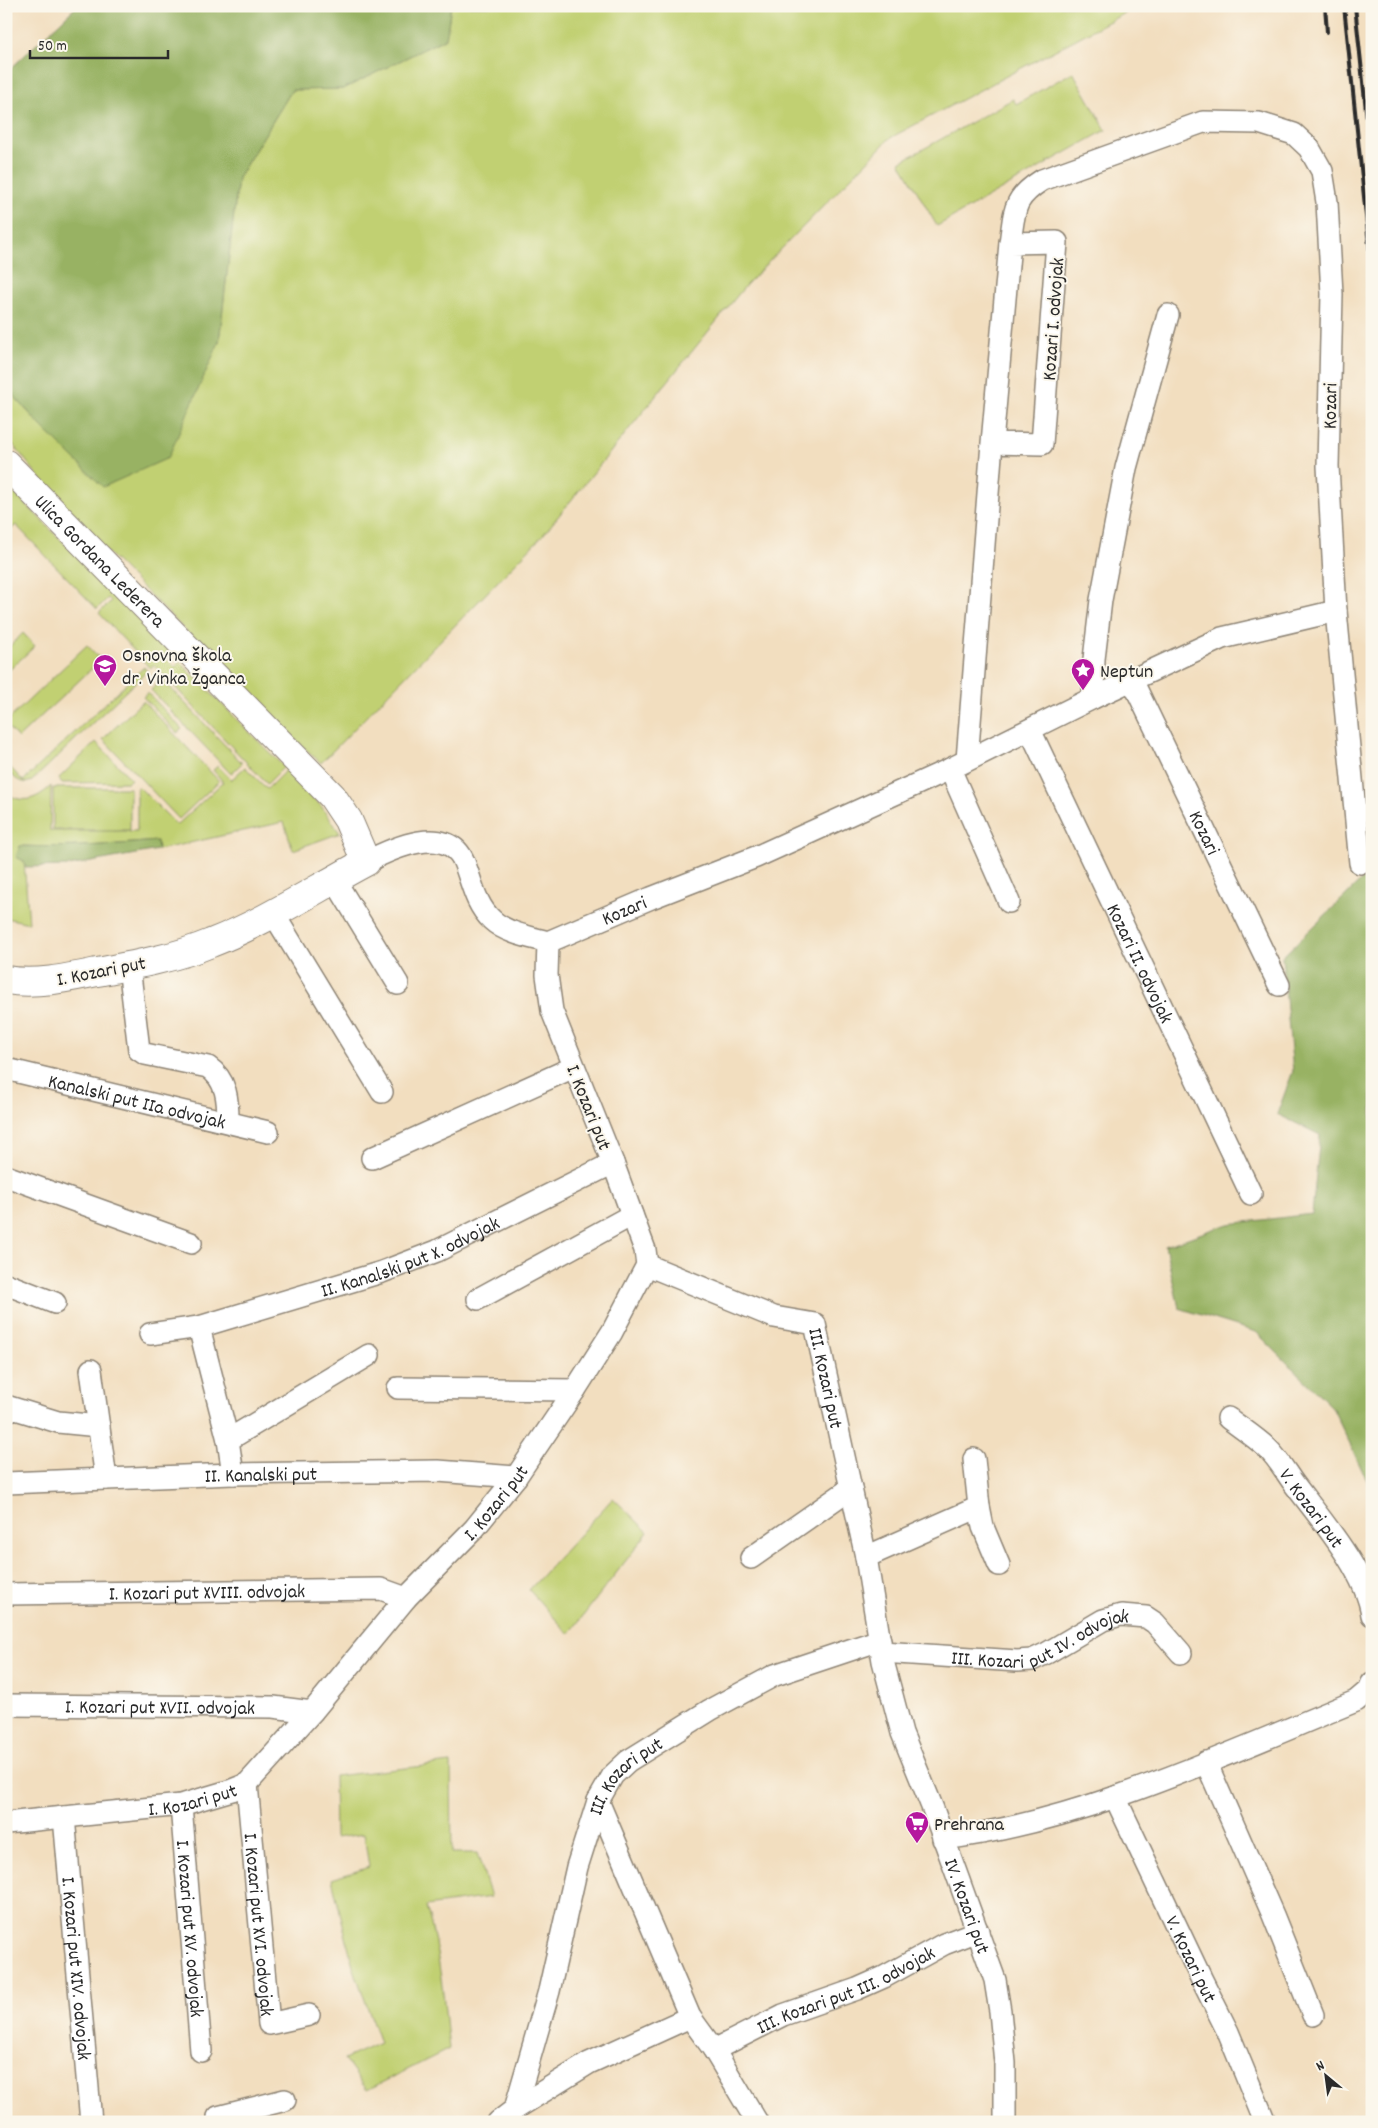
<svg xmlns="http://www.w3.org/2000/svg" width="1378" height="2128" font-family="Dekko,sans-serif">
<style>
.green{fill:#c1d072;stroke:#767e4e}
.forest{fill:#98b264;stroke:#626e48}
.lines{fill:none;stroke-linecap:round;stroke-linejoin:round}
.minor-casing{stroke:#8e8475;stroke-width:24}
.tertiary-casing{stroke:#8e8475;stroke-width:30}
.minor{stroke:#fff;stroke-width:21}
.tertiary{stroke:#fff;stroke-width:28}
.rail{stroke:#2b2b2b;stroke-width:4}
.labels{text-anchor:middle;stroke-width:4;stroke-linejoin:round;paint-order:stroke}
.street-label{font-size:20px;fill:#2b2b2b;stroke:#fbf7ec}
.poi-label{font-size:20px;fill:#2b2b2b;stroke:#fbf7ec;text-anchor:start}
</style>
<rect width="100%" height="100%" fill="#fbf7ec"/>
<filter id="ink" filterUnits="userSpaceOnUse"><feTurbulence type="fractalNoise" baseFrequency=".02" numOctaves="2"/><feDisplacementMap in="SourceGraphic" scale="10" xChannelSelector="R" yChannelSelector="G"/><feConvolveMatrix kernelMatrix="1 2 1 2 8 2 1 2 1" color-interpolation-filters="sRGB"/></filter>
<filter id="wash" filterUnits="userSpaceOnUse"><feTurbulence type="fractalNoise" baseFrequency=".0096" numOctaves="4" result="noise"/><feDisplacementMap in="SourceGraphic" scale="20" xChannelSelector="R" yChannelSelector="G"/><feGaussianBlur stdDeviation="1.12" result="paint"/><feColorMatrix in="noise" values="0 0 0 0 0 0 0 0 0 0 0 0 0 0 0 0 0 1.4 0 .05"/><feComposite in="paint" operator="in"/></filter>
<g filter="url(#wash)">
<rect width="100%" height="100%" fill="#f2debf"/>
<path class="green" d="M451,6H1138L890,138L746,285L543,535L321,763L288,733L69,514L6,436V387L39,424L219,342L238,178L292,90L343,89L446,38Z
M1073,72L1106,130L1049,162L1047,161L1048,163L937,226L900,162L1013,99L1016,104Z
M6,484L169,650L164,656L175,667L180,662L284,767L267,784L154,665L150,668L99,613L111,601L108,598L97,609L16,525L6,534Z
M23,633L35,646L6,673V650Z
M87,645L101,660L18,738L6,725V722Z
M144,667L147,671L32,781C20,786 14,777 6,769V763L23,781Z
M162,679L242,763L231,774L151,690Z
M148,693L182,729L177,733L143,697Z
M143,701L219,781L179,819L103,739Z
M96,742L131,779L128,782L61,783L59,778Z
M218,766L231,780L245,767L267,789L286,770L321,806L340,833L293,850L284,822L158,850L157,841C111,845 66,848 20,846L24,861L29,923L6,918V793C23,805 37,799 51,786L50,831H137V787H139L177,825L223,782L213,770Z
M53,788H130V830H53Z
M613,1498L648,1532L569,1634L529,1590Z
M451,1763L452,1853H477L491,1897L426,1906C440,1953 444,2001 449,2049L367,2090L344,2059L380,2043L353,1966L332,1879L369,1867L364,1834L335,1838L334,1776Z"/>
<path class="forest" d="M77,6H451L446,38L343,89L292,90L238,178L219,342L168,458L103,487L39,424L6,387V73Z
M157,841L158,850L69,866L25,867L24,861L16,857L20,846C66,848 111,845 157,841Z
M1372,870V1491L1332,1407L1256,1332L1179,1308L1165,1246L1228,1224L1312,1214L1320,1135L1277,1114L1293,1071L1282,957Z"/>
</g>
<g filter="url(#ink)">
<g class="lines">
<g class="minor-casing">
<g id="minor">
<path d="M1010,243C1015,210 1012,199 1042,180L1203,122L1259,123L1294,134L1309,148L1322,171L1327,202L1332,294L1328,466L1336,611L1360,863"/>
<path id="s1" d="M1132,680L1279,985"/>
<path d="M1093,698L1094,659L1101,600L1126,468L1168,315"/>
<path id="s2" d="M1030,730L1251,1194"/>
<path d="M967,760L992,443L1010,243L1057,242L1042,444L992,443"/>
<path d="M950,769L1009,902"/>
<path id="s3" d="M366,862C391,849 448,822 464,862C472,882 475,904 492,920C506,933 530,937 548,942L651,898L756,857L950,769L1093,698L1222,638L1336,611"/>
<path d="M334,879L398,984"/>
<path d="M273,913L382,1092"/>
<path d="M129,966L139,1050L145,1054L208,1067C227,1080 228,1100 228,1121"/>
<path id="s4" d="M6,1069L268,1132"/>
<path d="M372,1158L574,1067"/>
<path d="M6,1176L191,1243"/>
<path id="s5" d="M647,1265L774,1317L815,1324L866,1557L883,1661L902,1733L933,1809L995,1980L1000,2011L1005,2063V2122"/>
<path d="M6,1284L55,1303"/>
<path d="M478,1299L632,1215"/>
<path d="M199,1327L228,1440L233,1474"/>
<path id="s6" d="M150,1334L199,1327L382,1272L437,1251L613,1163"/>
<path d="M91,1370L106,1479"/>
<path d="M398,1388L575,1390"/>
<path d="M6,1406L58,1422L99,1426"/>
<path id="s7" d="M1228,1418C1241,1428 1255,1437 1267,1448C1278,1458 1286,1473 1295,1485C1320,1518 1367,1573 1372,1615"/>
<path d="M228,1440L369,1355"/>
<path d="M974,1459L979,1507L983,1527L999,1565"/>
<path id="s8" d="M6,1483L233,1474L438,1471L516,1477"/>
<path d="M866,1557L979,1507"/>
<path d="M751,1558L851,1488"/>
<path id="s9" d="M6,1594L381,1589L406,1598"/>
<path id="s10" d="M882,1652L1017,1661L1032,1660L1047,1653L1103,1620L1121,1615L1146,1617L1155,1623L1181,1653"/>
<path id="s11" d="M6,1705L273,1707L312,1712"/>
<path d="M1206,1762L1273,1915L1313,2015"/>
<path id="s12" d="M247,1784L269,2024L309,2015"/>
<path id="s13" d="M1115,1797L1201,1978L1228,2032L1265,2122"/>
<path d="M598,1801L690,2017L714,2050L757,2122"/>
<path id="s14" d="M181,1805L201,2051"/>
<path id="s15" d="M64,1817L91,2122"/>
<path id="s16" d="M6,1823L181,1805L232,1790L247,1784L312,1712L406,1598L474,1529L516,1477L575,1390L612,1332L647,1265L645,1250L613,1163L552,1011L547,975L548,942"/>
<path d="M943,1839C1083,1822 1226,1754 1356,1701L1369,1690L1372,1683"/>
<path id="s17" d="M714,2050L783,2015L857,1989L884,1977L944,1944L978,1931"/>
<path d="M515,2109L589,2063L690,2017"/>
<path d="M219,2122L218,2117L285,2100"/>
<path id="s18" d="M498,2122L515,2109L549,1991L577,1867L598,1801L613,1775L628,1761L710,1710L775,1675L880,1640"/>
</g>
</g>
<g class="tertiary-casing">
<g id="tertiary">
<path id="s19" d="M6,464L332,796L348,820L366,862C315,889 265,922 211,943C175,958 135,965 97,972C68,978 36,985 6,980"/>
</g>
</g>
<use href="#minor" class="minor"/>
<use href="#tertiary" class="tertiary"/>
<path class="rail" d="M1325,6L1327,32
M1344,6L1372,273
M1355,6L1372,167"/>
</g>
</g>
<defs>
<g id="school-pin" transform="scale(1.25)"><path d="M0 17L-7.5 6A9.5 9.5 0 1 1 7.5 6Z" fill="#b5179e" stroke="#fbf7ec"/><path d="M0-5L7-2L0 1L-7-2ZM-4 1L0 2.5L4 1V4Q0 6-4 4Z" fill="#fff"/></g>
<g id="sight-pin" transform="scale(1.25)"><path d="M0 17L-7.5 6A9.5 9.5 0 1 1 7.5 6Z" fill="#b5179e" stroke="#fbf7ec"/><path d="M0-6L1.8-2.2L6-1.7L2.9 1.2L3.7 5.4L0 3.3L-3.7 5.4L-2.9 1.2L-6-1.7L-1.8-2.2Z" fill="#fff"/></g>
<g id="supermarket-pin" transform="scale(1.25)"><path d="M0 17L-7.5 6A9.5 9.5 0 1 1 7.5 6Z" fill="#b5179e" stroke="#fbf7ec"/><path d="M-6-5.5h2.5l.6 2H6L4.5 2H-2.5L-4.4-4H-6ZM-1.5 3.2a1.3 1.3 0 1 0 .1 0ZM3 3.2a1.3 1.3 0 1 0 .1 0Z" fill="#fff"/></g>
</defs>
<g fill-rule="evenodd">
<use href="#school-pin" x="105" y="666"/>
<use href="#sight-pin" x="1083" y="670"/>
<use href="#supermarket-pin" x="917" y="1823"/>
</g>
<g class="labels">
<g class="street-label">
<text transform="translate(1052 319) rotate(-86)" y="7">Kozari I. odvojak</text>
<text transform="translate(1329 406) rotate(-89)" y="7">Kozari</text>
<text dy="7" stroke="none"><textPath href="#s19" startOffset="135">Ulica Gordana Lederera</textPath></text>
<text dy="7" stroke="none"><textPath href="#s1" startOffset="169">Kozari</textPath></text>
<text dy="7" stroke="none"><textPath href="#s3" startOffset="319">Kozari</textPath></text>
<text dy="7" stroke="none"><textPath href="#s2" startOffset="258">Kozari II. odvojak</textPath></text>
<text transform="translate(101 970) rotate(-11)" y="7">I. Kozari put</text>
<text dy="7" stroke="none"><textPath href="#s4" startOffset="135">Kanalski put IIa odvojak</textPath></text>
<text transform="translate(590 1107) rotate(68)" y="7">I. Kozari put</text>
<text dy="7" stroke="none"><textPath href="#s6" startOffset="272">II. Kanalski put X. odvojak</textPath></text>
<text dy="7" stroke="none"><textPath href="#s5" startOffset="234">III. Kozari put</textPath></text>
<text dy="7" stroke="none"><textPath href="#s8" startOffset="255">II. Kanalski put</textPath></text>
<text dy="7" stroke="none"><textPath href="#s16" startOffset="621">I. Kozari put</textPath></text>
<text dy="7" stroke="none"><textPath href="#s7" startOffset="124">V. Kozari put</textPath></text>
<text dy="7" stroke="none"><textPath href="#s9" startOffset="201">I. Kozari put XVIII. odvojak</textPath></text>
<text dy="7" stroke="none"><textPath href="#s10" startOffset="164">III. Kozari put IV. odvojak</textPath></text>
<text dy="7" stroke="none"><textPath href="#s11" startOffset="154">I. Kozari put XVII. odvojak</textPath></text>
<text dy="7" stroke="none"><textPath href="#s18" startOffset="378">III. Kozari put</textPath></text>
<text dy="7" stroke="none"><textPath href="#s16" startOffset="188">I. Kozari put</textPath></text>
<text dy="7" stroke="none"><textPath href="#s5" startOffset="782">IV. Kozari put</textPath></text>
<text dy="7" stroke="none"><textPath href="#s12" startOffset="141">I. Kozari put XVI. odvojak</textPath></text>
<text dy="7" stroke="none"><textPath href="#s14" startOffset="124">I. Kozari put XV. odvojak</textPath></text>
<text dy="7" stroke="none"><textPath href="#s13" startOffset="179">V. Kozari put</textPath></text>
<text dy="7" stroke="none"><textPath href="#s15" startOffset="152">I. Kozari put XIV. odvojak</textPath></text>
<text dy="7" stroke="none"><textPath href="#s17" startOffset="145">III. Kozari put III. odvojak</textPath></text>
</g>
<g class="poi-label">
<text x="122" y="661">Osnovna škola<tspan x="122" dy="23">dr. Vinka Žganca</tspan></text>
<text x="1100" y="677">Neptun</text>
<text x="934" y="1830">Prehrana</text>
</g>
</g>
<rect width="1378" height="2128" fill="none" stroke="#fbf7ec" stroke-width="25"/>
<g transform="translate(1326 2076) rotate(331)" stroke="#fbf7ec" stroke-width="4" paint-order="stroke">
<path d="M0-4L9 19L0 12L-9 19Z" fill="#2b2b2b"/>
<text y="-8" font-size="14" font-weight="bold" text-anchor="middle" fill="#2b2b2b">N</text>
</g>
<path d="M30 50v8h138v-8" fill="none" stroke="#2b2b2b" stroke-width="2.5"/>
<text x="38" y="50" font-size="15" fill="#2b2b2b" stroke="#fbf7ec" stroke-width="4" paint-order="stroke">50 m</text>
</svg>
